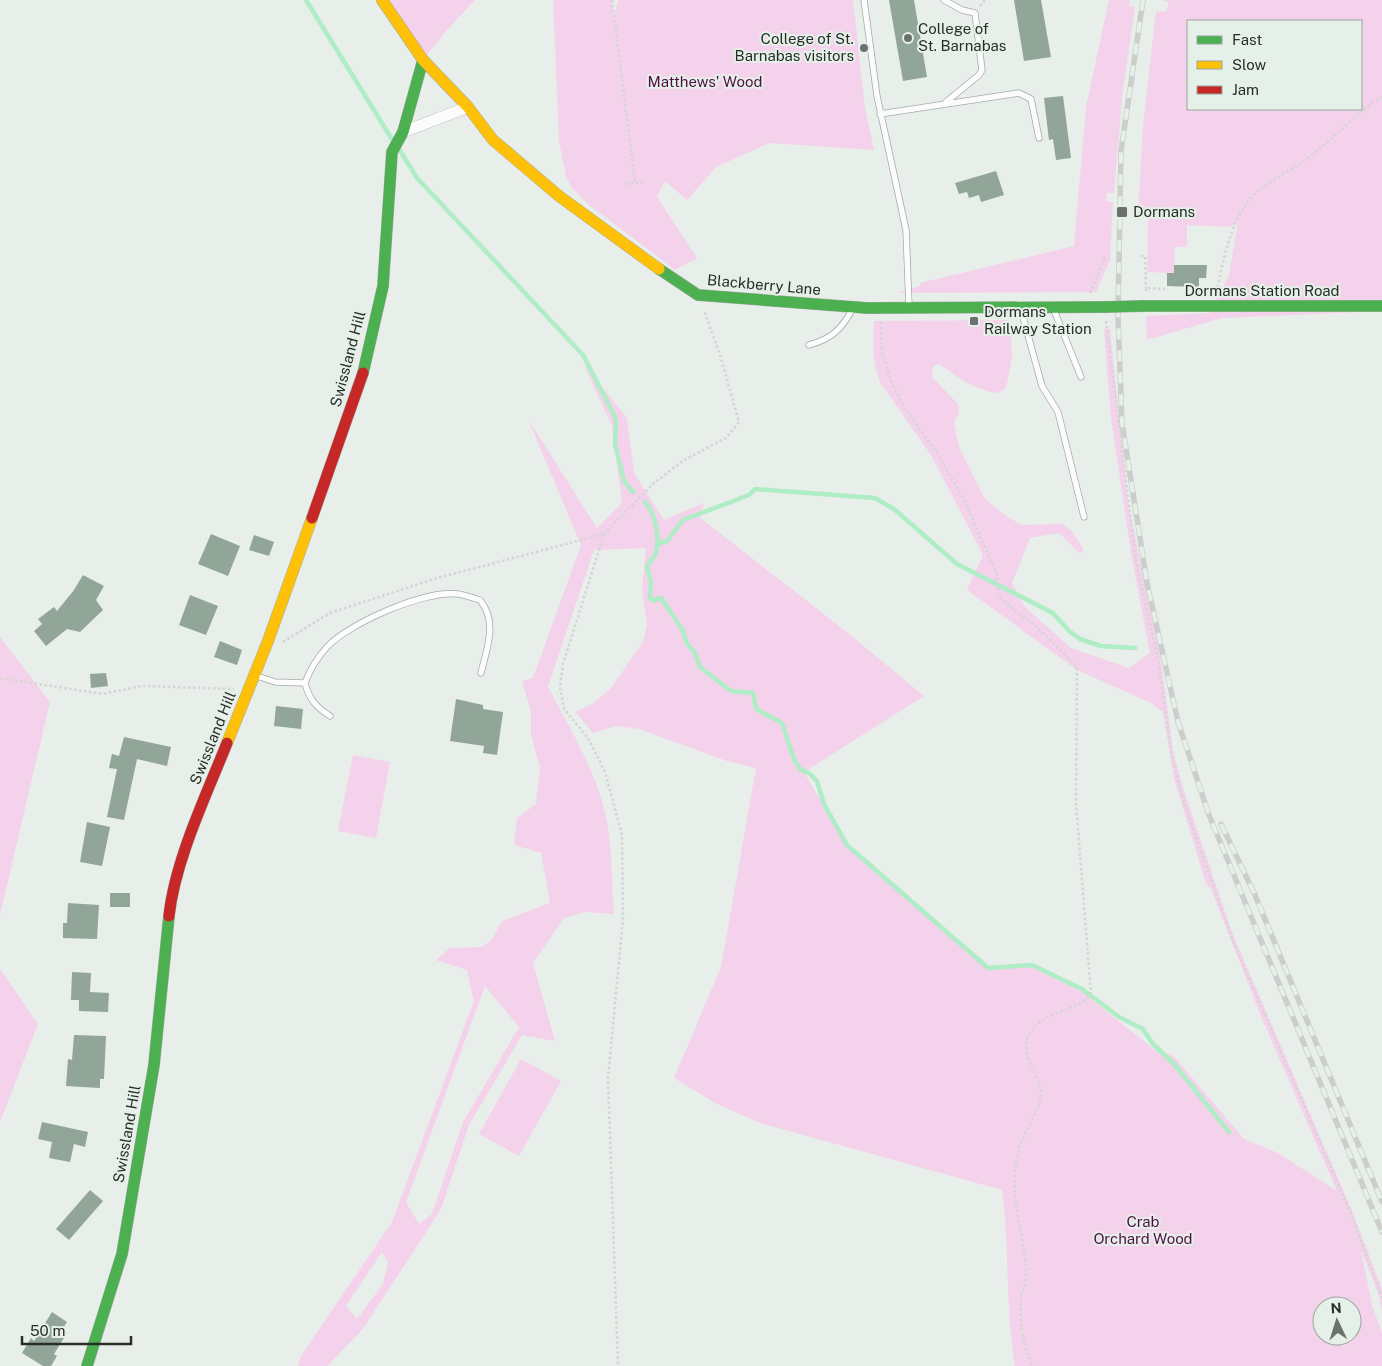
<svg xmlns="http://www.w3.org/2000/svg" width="1382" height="1366" font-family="'Public Sans',sans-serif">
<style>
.green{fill:#f5d2eb;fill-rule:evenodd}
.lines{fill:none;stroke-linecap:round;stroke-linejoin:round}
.stream{stroke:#aeedc5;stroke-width:4.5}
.building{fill:#91a599}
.lane-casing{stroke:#a6aba7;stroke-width:7}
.street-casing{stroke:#a6aba7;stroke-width:12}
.fast-casing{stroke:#a6aba7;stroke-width:12}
.slow-casing{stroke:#a6aba7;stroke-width:12}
.jam-casing{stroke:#a6aba7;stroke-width:12}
.path{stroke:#d4d5d4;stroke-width:2.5;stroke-dasharray:2.5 2.5;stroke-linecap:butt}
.lane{stroke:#fcfcfc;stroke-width:5.5}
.street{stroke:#fcfcfc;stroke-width:11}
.fast{stroke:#4caf50;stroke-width:11}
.slow{stroke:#ffc107;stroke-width:11}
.jam{stroke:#c62828;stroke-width:11}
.rail-casing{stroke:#cccecc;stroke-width:5.5}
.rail{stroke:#e5f1e8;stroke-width:4;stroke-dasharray:11;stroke-linecap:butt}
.fast-bridge-casing{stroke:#a6aba7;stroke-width:12;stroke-linecap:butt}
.fast-bridge{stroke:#4caf50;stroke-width:11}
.poi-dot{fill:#6c716d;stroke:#e5f1e8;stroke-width:2}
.labels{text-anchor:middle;stroke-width:4;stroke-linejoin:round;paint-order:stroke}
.poi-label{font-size:15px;fill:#292d2a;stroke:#e5f1e8;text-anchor:start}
.park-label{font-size:15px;fill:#510e45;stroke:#e5f1e8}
.street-label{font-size:15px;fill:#292d2a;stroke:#e5f1e8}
</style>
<rect width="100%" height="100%" fill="#e8eee9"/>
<path class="green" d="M382,0H475L447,30L423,60Z
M553,0H612L614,16L618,0H853L865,108L874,150L769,143L716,167L687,200L665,181L657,197L697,258L675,270L588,204L571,187L566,176L559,141Z
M1109,0H1130L1129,6L1135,7L1122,97L1114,193H1107L1106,201L1113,202L1110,260L1096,292L898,293L920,286V283L1074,246L1086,107Z
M1161,0H1382V311L1222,318L1147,340L1146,316L1210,313L1229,275L1238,222L1232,227L1187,225V247H1175L1174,273L1147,272L1148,214L1138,213L1143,125L1156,11L1166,12L1169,2ZM1188,21H1361V109H1188Z
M1007,320L1018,332L1011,337L1012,358L1006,388L998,393C974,390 958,377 939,364L933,366L932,377L958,404L959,412L954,423L959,447L985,499L1006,516L1022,525L1063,524L1072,531L1084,550L1080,554L1059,533L1030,538L1012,583L1024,606L1071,648L1129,668L1150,653L1131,553L1111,418L1104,329H1110L1128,503L1161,659L1173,751L1184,791L1233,935L1353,1213L1382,1289V1312L1379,1295L1361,1250L1372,1305L1382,1333V1366H1015C1005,1308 1010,1249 1002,1190L760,1123L717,1104L674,1078L721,967L756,768L727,761L639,729L616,726L593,733L575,712L592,704L611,688L643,642L647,624L642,589L646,548L594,550L548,687C573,734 602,780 609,834C612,860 612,887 614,914L585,912L564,918L533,963L555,1041L522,1035L469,1125L441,1209L363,1329L327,1366H298L301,1356L392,1222L474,1001L467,970L436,960L450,948L482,947L492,939L502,921L550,903L541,853L514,845L517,818L536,804L540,768L531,734V712L522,681L533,678L581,545L528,419L597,528L622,503L612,426L584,365L627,418L634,473L664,520L704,503L699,517L843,629L924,696L804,772L846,845L987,969L1031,967L1081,991L1166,1059L1169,1053L1176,1059L1244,1139L1278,1153L1337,1191L1262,1019L1211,889L1206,884L1174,778L1163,712L1151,703L1077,670L967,590L983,555L931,455L881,384C872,364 873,343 874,321ZM485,986L519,1027L463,1122L432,1214L419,1224L406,1202ZM382,1252L388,1263L383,1284L357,1319L346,1306ZM1322,1306H1352V1336H1322Z
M0,637L50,702L0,915Z
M353,755L390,762L376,838L338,831Z
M0,969L38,1024L0,1122Z
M521,1059L561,1081L519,1156L479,1134Z"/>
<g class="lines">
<path class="stream" d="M306,0L393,141
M399,149L417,178L583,355L614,415L616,422L615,444L624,481L633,492
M645,502C656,515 660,538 656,553C654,558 649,562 647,567L651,582L650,598L654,601L658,598L662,599L683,631L687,644L694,651L700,667L731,691L753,693L756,709L782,723L794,759L800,769L810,774L817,781L824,804L847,845L988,968L1032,965L1082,989L1119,1017L1143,1029L1153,1044L1174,1064L1229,1132
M658,544L667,541L683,520L749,495L755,489L875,498L894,509L957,564L1053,613L1069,631L1080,639L1101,646L1135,648"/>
</g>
<path class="building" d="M889,0H914L927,77L903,81Z
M1014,0H1041L1051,57L1024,61Z
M1063,96L1071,158L1056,160L1053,139L1049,140L1044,98Z
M996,171L1004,195L981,202L979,195L969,198L967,192L959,194L955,183Z
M1174,265H1207L1206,278H1199V287L1167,286V273H1174Z
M211,534L240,546L228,576L198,564Z
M254,535L274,542L269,556L249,550Z
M83,575L104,586L96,600L103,610L80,632L67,629L46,646L34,631L42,624L38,619L54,607L57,611L74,590Z
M190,595L218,606L206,635L179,625Z
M220,641L242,650L237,665L214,657Z
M106,673L108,686L91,688L90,674Z
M456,699L483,705V709L503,712L497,755L483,753L484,746L450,741Z
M276,706L303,709L301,729L274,726Z
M124,737L171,747L167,766L137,759L124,820L107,817L117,769L109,768L112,754L119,756Z
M87,822L110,827L102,866L80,862Z
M110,893H130V907H110Z
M68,903L99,905L97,939L63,938V923H67Z
M72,972L91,973L90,992L109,993L108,1012L79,1011V1000H71Z
M74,1035L106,1036L104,1079H100V1088L66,1086L68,1059L72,1060Z
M42,1122L88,1132L85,1147L74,1144L70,1162L49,1158L52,1142L38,1139Z
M90,1190L103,1201L69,1240L56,1229Z
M52,1312L67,1322L62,1330L67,1333L54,1354L57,1356L51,1366H43L22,1353L31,1338L34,1341Z"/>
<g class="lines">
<g class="lane-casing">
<path id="lane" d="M864,0L877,96L906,230L909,306
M944,0L962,10L975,13L982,70L979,75L946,102
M880,114L1019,93L1031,99L1039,138
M1021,310L1042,386L1058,412L1084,517
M1054,310L1081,377
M809,345C831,339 841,330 852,310
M257,676L275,682L305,683C310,669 317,658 327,647C349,623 425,590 458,594C465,595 473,598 480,600C498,622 487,648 481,673
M305,683C309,699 316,707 330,716"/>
</g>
<g class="street-casing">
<path id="street" d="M403,132L468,107"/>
</g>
<g class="fast-casing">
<path id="fast" d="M659,269L698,295L867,308L1106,307
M1143,306H1382
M363,373L383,286L392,152L403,132L423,60
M87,1366L122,1254L154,1065L169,916"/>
</g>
<g class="slow-casing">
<path id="slow" d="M382,0L423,60L468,107L493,140L559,196L659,269
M227,743L268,641L312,518"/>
</g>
<g class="jam-casing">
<path id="jam" d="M312,518L363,373
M169,916C175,860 206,796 227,743"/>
</g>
<path class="path" d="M612,0L635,183
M980,6L985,0
M626,184L646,182
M1141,256H1145L1146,288
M1146,291V288L1165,289
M1217,292C1222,262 1233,211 1258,191C1277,176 1299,166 1318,150C1340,132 1357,112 1382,97
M1090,293L1105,257
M1106,321L1136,561L1158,659L1171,751L1183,800L1231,936L1351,1214L1382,1298
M881,322L882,352L891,381L904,407L937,453L963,498L996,572L998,595L1003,601L1038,628L1076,666L1077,670L1076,803L1091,994C1077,1012 1047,1010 1033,1029C1014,1053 1041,1072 1041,1096C1040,1108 1023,1135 1019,1149C1006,1198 1025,1228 1026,1273C1026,1282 1022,1291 1021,1299C1019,1323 1023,1345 1033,1366
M604,534L563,664L560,687L564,709L588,738L605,772L622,835L623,919L608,1078L618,1366
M283,642L330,613L434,579L604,534L653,484L684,460L726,438L739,422L720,355L704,310
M0,678L103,694L142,686L234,689"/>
<use href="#lane" class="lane"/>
<use href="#street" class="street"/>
<use href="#fast" class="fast"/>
<use href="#slow" class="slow"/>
<use href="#jam" class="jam"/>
<g class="rail-casing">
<path id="rail" d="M1143,0L1121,151L1118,317L1122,423L1147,583L1178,722L1209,815L1382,1232
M1221,824L1255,895L1382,1202"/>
</g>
<use href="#rail" class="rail"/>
<g class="fast-bridge-casing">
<path id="fast-bridge" d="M1106,307L1143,306"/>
</g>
<use href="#fast-bridge" class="fast-bridge"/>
</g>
<g class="poi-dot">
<circle cx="908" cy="38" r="5"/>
<circle cx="864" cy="48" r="5"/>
<rect x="1116" y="206" width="12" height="12" rx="2.5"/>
<rect x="969" y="316" width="10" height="10" rx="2.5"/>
</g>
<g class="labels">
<g class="poi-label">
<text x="918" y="34">College of<tspan x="918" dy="17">St. Barnabas</tspan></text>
<text x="854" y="44" text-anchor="end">College of St.<tspan x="854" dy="17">Barnabas visitors</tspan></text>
<text x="1133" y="217">Dormans</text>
<text x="984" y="317">Dormans<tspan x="984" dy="17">Railway Station</tspan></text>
</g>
<g class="park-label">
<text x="705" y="87">Matthews' Wood</text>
<text x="1143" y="1227">Crab<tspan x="1143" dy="17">Orchard Wood</tspan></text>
</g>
<g class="street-label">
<text transform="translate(764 285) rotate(5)" y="5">Blackberry Lane</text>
<text x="1262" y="296">Dormans Station Road</text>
<text transform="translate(348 359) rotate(-75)" y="5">Swissland Hill</text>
<text transform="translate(213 738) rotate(-68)" y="5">Swissland Hill</text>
<text transform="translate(127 1134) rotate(-80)" y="5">Swissland Hill</text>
</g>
</g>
<rect x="1187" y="20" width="175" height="90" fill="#e5f1e8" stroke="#9aa39c"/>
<rect x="1197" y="36" width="25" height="8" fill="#4caf50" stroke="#9aa39c"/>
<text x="1232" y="45" font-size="15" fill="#292d2a">Fast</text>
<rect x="1197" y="61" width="25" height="8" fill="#ffc107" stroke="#9aa39c"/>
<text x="1232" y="70" font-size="15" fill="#292d2a">Slow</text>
<rect x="1197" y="86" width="25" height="8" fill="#c62828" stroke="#9aa39c"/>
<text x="1232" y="95" font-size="15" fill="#292d2a">Jam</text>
<g transform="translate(1337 1321) rotate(356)"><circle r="24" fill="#e5f1e8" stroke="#9aa39c"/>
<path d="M0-4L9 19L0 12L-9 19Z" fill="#6c716d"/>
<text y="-8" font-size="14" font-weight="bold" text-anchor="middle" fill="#292d2a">N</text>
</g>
<path d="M22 1336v8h109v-8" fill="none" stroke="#292d2a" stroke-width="2.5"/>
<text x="30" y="1336" font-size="15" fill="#292d2a" stroke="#e5f1e8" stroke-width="4" paint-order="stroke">50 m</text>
</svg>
